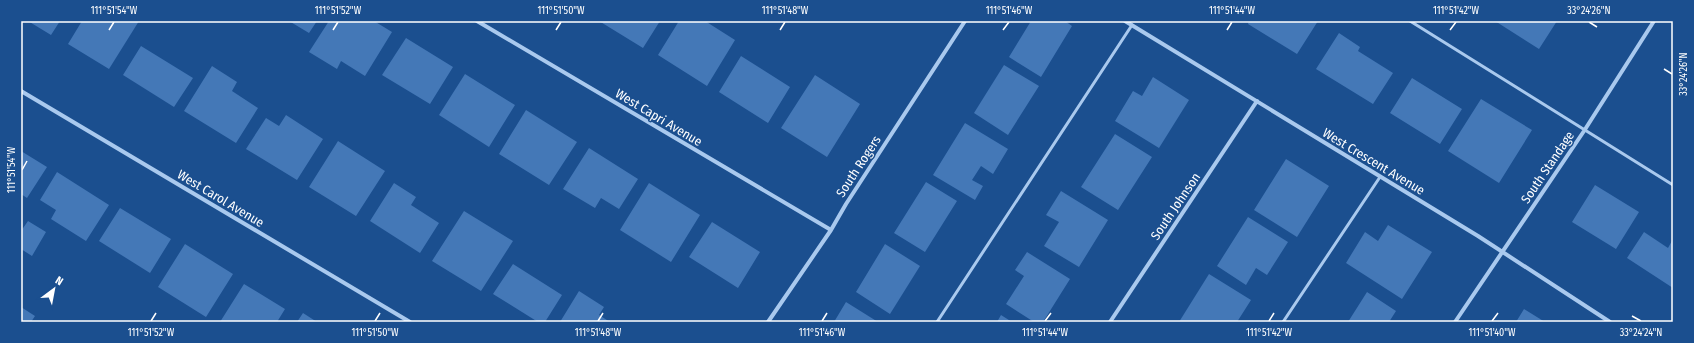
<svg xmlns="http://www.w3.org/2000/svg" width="1694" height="343" font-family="'Fira Sans Condensed',sans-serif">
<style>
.building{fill:#4478b7}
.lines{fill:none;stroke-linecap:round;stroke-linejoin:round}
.service{stroke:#a9c9ee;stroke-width:3}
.minor{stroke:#a9c9ee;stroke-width:4}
.ticks{fill:none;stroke:#fff;stroke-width:1.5}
.labels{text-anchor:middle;stroke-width:3;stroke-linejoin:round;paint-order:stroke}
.street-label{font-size:13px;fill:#fff;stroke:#1b4f8f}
.neatline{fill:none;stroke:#fff;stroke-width:1.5}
.ticks-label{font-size:10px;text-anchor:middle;fill:#fff}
</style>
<rect width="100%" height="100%" fill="#1b4f8f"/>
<path class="building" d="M28,21H60L51,35Z
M82,21H139L109,69L68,44Z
M289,21H317L309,33Z
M329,21H374L392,32L365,76L341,61L337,69L309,52Z
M599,21H660L643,48Z
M679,21H705L735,40L707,86L658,55Z
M1031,21H1065L1072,26L1041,77L1009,57Z
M1249,21H1318L1297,54L1248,24Z
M1495,21H1557L1539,49Z
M1339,33L1360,47L1358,51L1393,73L1373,104L1316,69Z
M406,38L453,67L430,104L382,75Z
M141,46L193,78L174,107L123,75Z
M741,56L790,87L768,123L719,92Z
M1004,65L1039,86L1008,135L974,113Z
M212,66L237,82L232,91L258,108L236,143L184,111Z
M465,74L515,105L489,147L439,115Z
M815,75L860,104L827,157L781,128Z
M1153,77L1189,100L1159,148L1115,121L1133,91L1142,96Z
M1412,78L1462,109L1440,144L1390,113Z
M1481,99L1532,130L1499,183L1448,151Z
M526,110L577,142L549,185L499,154Z
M286,115L323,139L297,180L246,149L266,118L279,126Z
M965,123L1008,149L993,174L981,166L972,180L983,186L975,200L933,175Z
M1115,134L1152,157L1118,210L1081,187Z
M338,141L385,171L356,216L309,187Z
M589,148L638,179L619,209L601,198L595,208L563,189Z
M21,151L47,167L27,198L21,194Z
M1286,159L1329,186L1297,237L1254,210Z
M57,172L109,205L86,241L51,219L56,210L40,200Z
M926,182L957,201L925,252L894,233Z
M394,183L416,197L411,205L439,223L420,253L370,221Z
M649,183L700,215L671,262L620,230Z
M1595,185L1639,212L1616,249L1572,222Z
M1061,191L1108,220L1079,267L1044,246L1059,222L1046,215Z
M120,208L171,239L150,273L99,241Z
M464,211L513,241L481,291L432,261Z
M1248,217L1288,242L1267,275L1256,268L1246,285L1217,266Z
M28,221L46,232L32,256L21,249V231Z
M712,222L760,252L738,288L689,257Z
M1388,225L1432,252L1402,299L1346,263L1365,232L1378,241Z
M1644,232L1668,248L1673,239V288L1627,258Z
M185,244L233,274L206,317L158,287Z
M885,244L920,266L890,314L856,292Z
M1027,252L1070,279L1043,322H1034L1006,304L1024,276L1015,270Z
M513,264L562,295L545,322H538L493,294Z
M1209,274L1251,300L1237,322H1179Z
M244,284L285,309L277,322H220Z
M579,291L604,307L599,315L610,322H560Z
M1367,292L1396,311L1389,322H1348Z
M846,302L878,322H834Z
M21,307L35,316L31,322H21Z
M1524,309L1545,322H1516Z
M303,313L317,322H297Z
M1001,315L1012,322H997Z"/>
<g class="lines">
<path class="service" d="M1410,21L1673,185
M937,322L1132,25
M1283,322L1380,177"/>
<path class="minor" d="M477,21L831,230
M1125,21L1478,236L1610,322
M21,91L410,322
M768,322L831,230L846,204L965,21
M1110,322L1257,101
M1455,322L1584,131L1654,21"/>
</g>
<path class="ticks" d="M1589,22L1597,27M109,30L114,22M333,30L338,22M556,30L561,22M780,30L785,22M1003,30L1009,22M1227,30L1232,22M1450,30L1456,22M1664,69L1672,74M22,170L27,161M1632,316L1641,321M151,321L156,313M375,321L380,313M598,321L603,313M822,321L827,313M1045,321L1051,313M1269,321L1274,313M1492,321L1498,313"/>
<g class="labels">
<g class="street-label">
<text transform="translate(659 117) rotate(31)" y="5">West Capri Avenue</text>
<text transform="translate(1374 161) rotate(31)" y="5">West Crescent Avenue</text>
<text transform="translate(858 166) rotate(-57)" y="5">South Rogers</text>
<text transform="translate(1547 167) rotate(-56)" y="5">South Standage</text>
<text transform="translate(221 198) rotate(31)" y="5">West Carol Avenue</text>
<text transform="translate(1175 206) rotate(-56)" y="5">South Johnson</text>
</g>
</g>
<rect width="1694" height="343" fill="none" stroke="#1b4f8f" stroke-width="44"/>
<g transform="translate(54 289) rotate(32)" stroke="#1b4f8f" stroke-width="3" paint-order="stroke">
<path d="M0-3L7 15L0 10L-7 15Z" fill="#ffffff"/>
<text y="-6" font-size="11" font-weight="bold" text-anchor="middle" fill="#ffffff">N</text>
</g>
<rect x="22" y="22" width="1650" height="299" class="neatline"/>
<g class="ticks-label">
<text x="114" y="14">111°51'54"W</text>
<text x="338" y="14">111°51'52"W</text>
<text x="561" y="14">111°51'50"W</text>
<text x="785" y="14">111°51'48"W</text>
<text x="1009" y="14">111°51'46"W</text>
<text x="1232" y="14">111°51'44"W</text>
<text x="1456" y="14">111°51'42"W</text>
<text x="1589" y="14">33°24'26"N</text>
<text transform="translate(1683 74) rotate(-90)" y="4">33°24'26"N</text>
<text transform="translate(11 170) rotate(-90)" y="4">111°51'54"W</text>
<text x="151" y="336">111°51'52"W</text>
<text x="375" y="336">111°51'50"W</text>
<text x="598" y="336">111°51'48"W</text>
<text x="822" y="336">111°51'46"W</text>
<text x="1045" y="336">111°51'44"W</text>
<text x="1269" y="336">111°51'42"W</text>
<text x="1492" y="336">111°51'40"W</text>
<text x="1641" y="336">33°24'24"N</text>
</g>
</svg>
